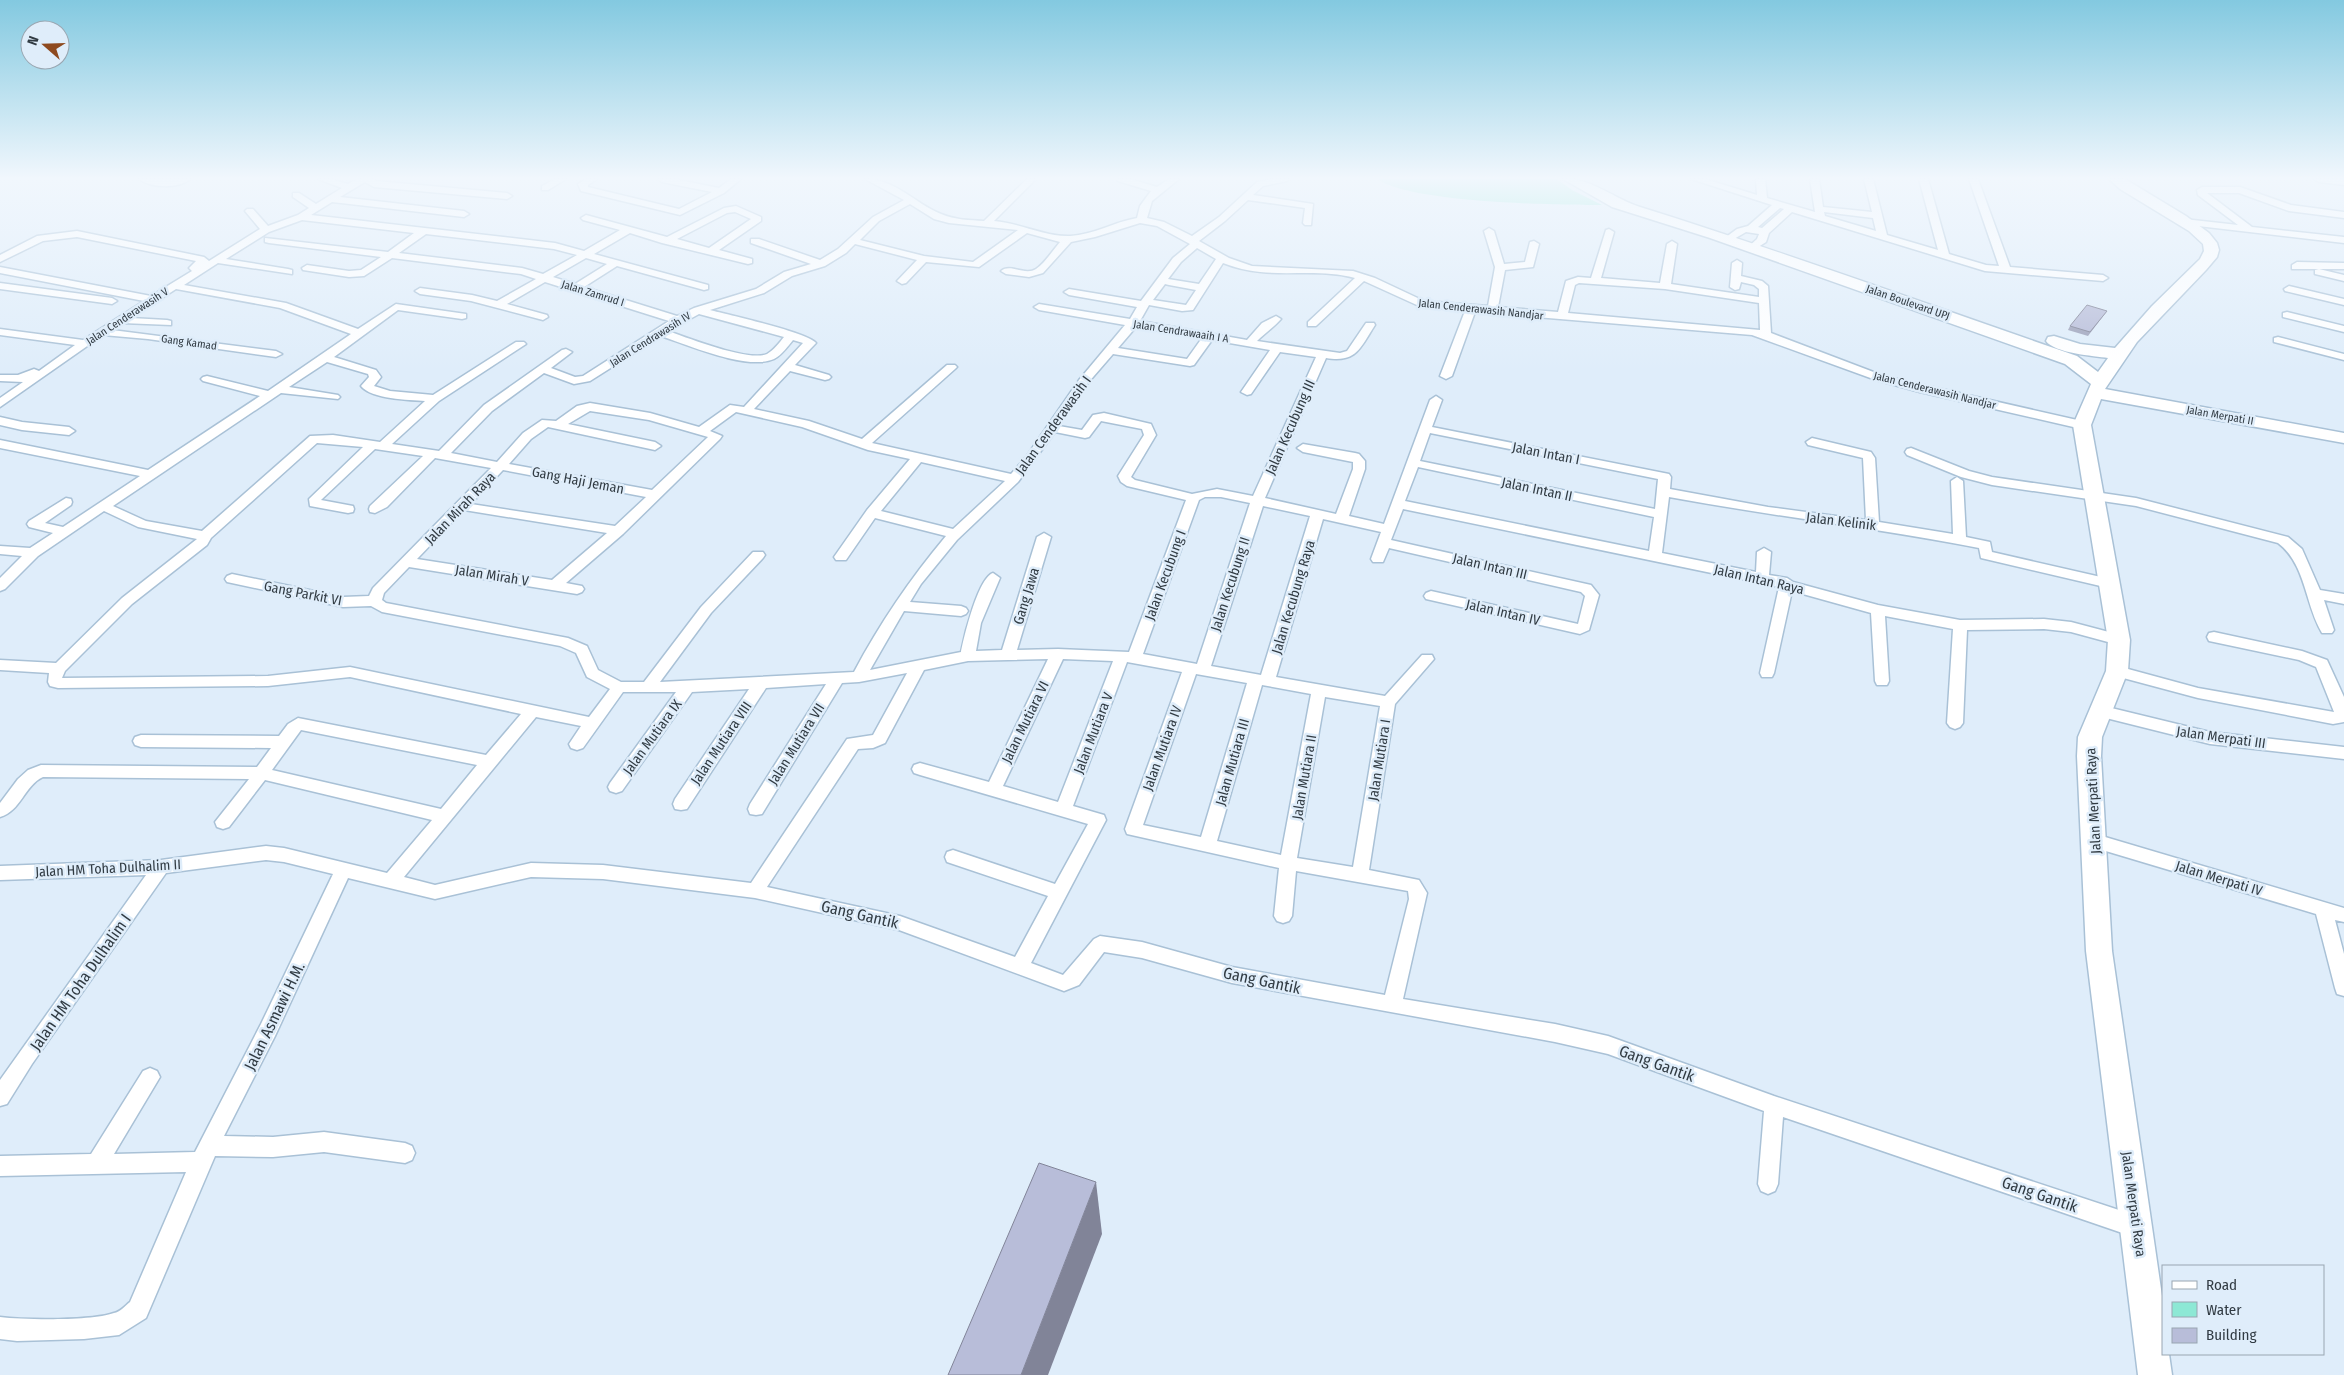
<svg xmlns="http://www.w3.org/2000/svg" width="2344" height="1375" font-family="'Fira Sans Condensed',sans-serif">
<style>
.water{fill:#8de8d5}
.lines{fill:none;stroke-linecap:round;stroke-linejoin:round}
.street-casing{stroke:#a9c1d6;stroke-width:3}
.secondary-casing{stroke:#a9c1d6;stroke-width:3}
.street{fill:#fff;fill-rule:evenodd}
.secondary{fill:#fff;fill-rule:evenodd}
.wall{fill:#9ea3bb}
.shaded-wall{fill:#818498}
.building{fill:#b8bdd9;stroke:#818498}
.labels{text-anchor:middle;stroke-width:5;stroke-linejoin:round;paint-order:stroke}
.far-street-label{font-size:11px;fill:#313b43;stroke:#dfedfa}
.street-label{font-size:14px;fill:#313b43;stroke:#dfedfa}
.near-street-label{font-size:16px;fill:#313b43;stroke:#dfedfa}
</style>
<rect width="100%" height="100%" fill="#dfedfa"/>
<path class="water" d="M1377,179H1557L1572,190L1602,205C1556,205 1411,203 1377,179Z"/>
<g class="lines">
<g class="street-casing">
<path id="street" d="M139,179H190C178,189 151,188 139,179Z
M318,179H331L348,184C356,179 368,175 376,181L507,193L512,196L507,199L374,187L365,182L340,197L464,211L469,214L464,217L332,202L311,215L555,243L584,251L620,230L583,220L581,218L586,215L667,237L724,208L736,206L761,217V221L719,250L752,259V263L748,264L662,243L630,233L594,254L708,285V289L704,290L617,266L584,287L677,316L694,308L756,289L784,272L811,264L751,243V239H759L820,260L838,249L873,217L904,200L865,179C896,179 914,203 941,214C955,220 970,220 984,221L1027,179H1036L994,221C1020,223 1045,237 1070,236C1093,235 1114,222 1137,218L1140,206L1151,191L1118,181L1117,179H1130L1157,187L1169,179H1179L1152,201L1147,218L1164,222L1192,236L1219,217L1257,182L1272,179H1288L1287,181L1263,186L1253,195L1313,204L1311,225H1305L1303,223L1305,208L1248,200L1225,221L1199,241L1229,258L1252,266L1353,271L1375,278L1424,301L1488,306L1495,267L1484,231L1489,228L1494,231L1504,264L1525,262L1530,242L1534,241L1539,244L1533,267L1505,270L1498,307L1558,312L1566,281L1578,277L1591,278L1606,230L1609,229L1614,232L1601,278L1660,283L1667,244L1672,241L1677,244L1671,284L1759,297V289L1754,285L1741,282L1739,289L1735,290L1730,287L1732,263L1737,260L1742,263L1741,276L1762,281L1768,286L1771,333L1884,376L2086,422L2088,425L2086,428L2082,429L1920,392L1876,380L1752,335L1475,312L1452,376L1446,379L1440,376L1465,311L1419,306L1364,281L1316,326H1308V322L1355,278C1311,266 1271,282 1223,263L1193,310L1182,311L1149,305L1140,321L1247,340L1262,323L1276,316L1281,319C1274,327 1265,333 1257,341L1340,353L1347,351L1366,323H1374L1375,325C1360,348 1357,363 1326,358L1265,498L1336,514L1353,469V462L1303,452L1297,448L1303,444L1355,453L1359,454L1365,461V469L1349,516L1384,524L1430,400L1436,396L1442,400L1432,427L1669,474L1671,477L1670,489L1768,507L1866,520L1863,458L1808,445L1806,442L1812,438L1871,452L1875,458L1879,522L1953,534L1951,481L1957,477L1963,481L1966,537L1990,542L1992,552L2114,580L2116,583L2109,588L1981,558L1979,548C1876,528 1772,516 1669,497L1662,553L1756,572L1757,552L1764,548L1771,552L1769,575L1787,578L1793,582L1878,605L1960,620L2044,619L2071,622L2124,636L2126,640L2124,644L2119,645L2071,632L2044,629L1967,630L1963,723L1960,727L1955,729L1950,727L1947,723L1953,629L1885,616L1889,681L1887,685H1877L1875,681L1871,613L1792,591L1774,673L1772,677H1762L1760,673L1779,587L1403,509L1391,540L1591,585L1599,595L1589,630L1580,634L1426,599L1424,596L1426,593L1431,591L1578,624L1585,596L1581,592L1389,548L1383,562H1373L1371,559L1381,532L1323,519L1276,677L1385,696L1422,655H1432L1434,659L1395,704L1369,870L1419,880L1427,893L1403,999L1555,1024L1608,1036L1774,1096L2137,1216L2144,1220L2148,1227L2144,1234L2137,1238L1783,1117L1778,1184L1775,1191L1768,1194L1761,1191L1758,1184L1764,1111L1608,1054L1555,1042L1232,983L1142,958L1104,952L1079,985L1064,991L899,930L755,898L603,879L531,877L435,899L348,878L275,1036L224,1136L273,1137L324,1132L405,1143L412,1146L415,1153L412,1160L405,1163L324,1152L273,1157L215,1156L146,1318L119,1335L84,1339L17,1341L0,1339V1317C25,1320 92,1321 114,1313C120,1312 125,1306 130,1302L186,1172L0,1176V1156L91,1154L143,1071L150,1068L157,1071L160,1077L114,1154L195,1152L261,1024L333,874L284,862L266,860L166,873L32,1064L7,1104L0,1106V1080L146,875L0,880V866L161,860L266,846L284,848L387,873L432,820L265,780L229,827L223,829L217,827L215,822L249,779L43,777C24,786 21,811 0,817V803L18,779L28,770L41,765L257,767L271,748L141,747L135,745L133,741L135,737L141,735L279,736L288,724L298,718L486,755L521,714L350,677L268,686L58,688L50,686L48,682L49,673L0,670V660L56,663L122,598L197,539L138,527L104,511L38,556L5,589L0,591V578L22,556L0,554V546L30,548L53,533L29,527L27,524L29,521L66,498L71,499L72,502L71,505L45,523L63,527L140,476L0,448V440L148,470L260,396L203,381L201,379L203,377L207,376L268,391L351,334L280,308L176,289L131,318L167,320L171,321V325L122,323L112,330L276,351L282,354L276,357L148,339L103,335L0,407V398L23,382L0,381V375H18L34,369L39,371L75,345L0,335V329L83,340L144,301L0,273V267L151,296L192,271L189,268L196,261L77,237L43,241L0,262V255L37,236L77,231L204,257L209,261L260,229L245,211L247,209H253L268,226L298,215L309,208L293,197V193H299L316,204L342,188ZM910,204L934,219L949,223L1018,230L973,262L924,256L860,240L879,221ZM735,212L751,219L709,248L677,239L727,213ZM302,220L414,233L388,252L265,238V242L269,243L381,257L361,270L349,271L307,265L302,268L303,270L349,277L364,276L392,258L521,274L536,279L497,301L472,295L420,288L415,291L420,294L471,301L543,320L548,317L547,315L507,304L545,282L669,321L583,376L575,377L551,368L572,352L566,349L562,350L484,405L439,451L392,444L439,401L526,344L524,342H516L433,395L390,391L374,386L381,377L376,370L334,357L398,310L462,319L466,318V314L396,304L358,329L286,303L184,285L218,263L292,274V270L288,269L226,259L269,232ZM1140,223L1157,226L1190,244L1173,258L1141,301L1069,289L1064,292L1069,295L1137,307L1130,319L1039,304L1034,307L1039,310L1125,325L1079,380L1026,457L1011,474L872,443L955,369L957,367L955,365H947L862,439L809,421L754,409L790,371L825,380L829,379L831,377L829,375L795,365L816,343C806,332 729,315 710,310L764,293L792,276L825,266L846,253L855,244L917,260L897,281L902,284L906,283L926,262L979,267L1027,233L1060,242C1053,250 1045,263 1036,269C1025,276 1010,263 1001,271L1006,274L1029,277L1043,273L1071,242L1095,237ZM426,234L554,249L577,255L543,274L522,268L399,253ZM1197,248L1216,259L1199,284L1168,279L1181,262ZM586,258L607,264L575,284L553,277ZM1579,283L1665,289L1759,303L1760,330L1568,313L1575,285ZM1165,284L1169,285L1196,290L1186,305L1153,300ZM699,314L784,337C779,343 774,350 767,354C749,362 688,338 668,331ZM1136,327L1202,338L1187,359L1118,348ZM661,336C688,345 747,371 774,359C782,355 788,346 793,340L803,343L744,407L730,405L699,427L650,413L590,403L577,406L556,421L542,420L523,433L497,462L451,453L492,411L544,373L574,384L590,381ZM1212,340L1270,350L1241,392L1247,395L1251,394L1280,352L1316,357L1253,496L1217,489L1192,494L1135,480L1131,477L1156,435L1151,424L1104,413L1093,415L1082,430L1059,426L1087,384L1113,354L1190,366L1194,365ZM327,362L368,374L369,377L361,386C371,399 409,400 425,401L380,442L333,435L310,436L202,531L146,521L113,506L281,393L338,399L340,397L338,395L289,387ZM590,411L649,420L708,437L652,490L509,464L531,439L548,427L655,450L661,446L655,442L568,424ZM736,412L802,427L868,450L910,459L867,510L834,557L836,560H846L875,518L946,536C910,579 880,623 854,672L660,682L711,613L763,558L765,555L763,552H753L701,607L644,682H621L598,670L587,646L568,638L386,603L382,600L384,593L409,567L577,594L582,592L584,589L582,586L566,583L623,534L720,439L722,436L710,431ZM1101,421L1142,429L1144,435L1118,476L1121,482L1127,486L1186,500L1129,652L1058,649L1017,650L1051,537L1044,533L1037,537L1002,650L976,651L981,623L1000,578L993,573C978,578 964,637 961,652L870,670L904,611L961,616L966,614L968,611L966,608L961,606L910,602L921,584L957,540L1018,482L1055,432L1085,438L1089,437ZM1430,433L1658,479L1655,509L1420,461ZM317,443L363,447L309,499L310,506L348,513L353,512L354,509L353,506L321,500L375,449L423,456L370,506L369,509L370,512L375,513L387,507L435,458L491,468L373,588L369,596L343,597L232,574L227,576L225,579L227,582L343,607L371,606L382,612L560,646L576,653L587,677L610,689L589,717L350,667L268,676L62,678L65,671L132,604L207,545L211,538ZM921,462L1005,481L953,529L881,511ZM1418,467L1654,517L1649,551L1405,501ZM503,470L646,497L615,526L471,504ZM1205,497H1221L1250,503L1197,664L1143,654L1199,500ZM1263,506L1310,516L1261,675L1211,666ZM464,510L607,533L552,580L417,559ZM1048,659L989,782L920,763L914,765L912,769L914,773L920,775L1088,824L1055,884L953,850L947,852L945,857L947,862L1048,896L1015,957L900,916L767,887L858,749L873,748L885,743L924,670L968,661ZM1063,659L1113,661L1058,802L1003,786ZM1127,662L1182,672L1125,829L1127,834L1279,868L1274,916L1277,921L1283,923L1289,921L1292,916L1296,871L1408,891L1409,899L1385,995L1232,967L1142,942L1100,936L1094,939L1063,975L1031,963L1106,820L1104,815L1073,806ZM907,673L873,735L847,739L751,883L603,865L531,863L435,885L404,877L536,717L581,726L569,744L571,748L577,750L583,748L623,692H676L610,783L608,787L610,791L616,793L622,791L692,692L749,689L675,799L673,804L675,809L681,810L687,809L766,688L826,684L750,804L748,809L750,814L756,815L762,814L842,683L859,682ZM1196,674L1247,683L1201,837L1143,825ZM1262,685L1311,694L1281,855L1217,841ZM1325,697L1380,706L1353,867L1297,858ZM301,730L477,765L441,809L272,770Z
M555,179H566L548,190H542V186Z
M586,179H597L588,185V187L679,209L712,192L662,182L658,179H674L719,188L731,179H741L724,193L680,215L581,191L578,184Z
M1691,179H1705L1757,195L1756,179H1765L1767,198L1815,212L1810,179H1819L1823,207L1872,212L1864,179H1873L1887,235L1938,250L1919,179H1928L1949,254L1986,265L1999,266L1969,179H1978L2010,267L2103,275L2108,278L2103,281L1985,271L1792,212L1769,233L1766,242L1752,251L1747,248L1757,239L1759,234L1746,232L1727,243L1722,240L1737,229L1748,226L1772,205ZM1780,208L1784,209L1762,228L1758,227ZM1824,212L1873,218L1876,231L1825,216Z
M2314,179H2344V185L2319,182Z
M2202,187H2240L2291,205L2344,212V218L2289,211L2239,193H2207L2252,227L2344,237V243L2181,224L2179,222L2184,219L2238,225L2198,195L2197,190Z
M2297,262L2344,263V269H2292V265Z
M2319,269L2344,275V281L2315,274V270Z
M0,283L112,298L117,301L112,304L0,289Z
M2289,286L2344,299V305L2285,291L2284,289Z
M2287,312L2344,326V332L2283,317V313Z
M2278,337L2344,354V360L2274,342V338Z
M0,417L22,422L69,427L75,431L69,435L22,430L0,425Z
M1911,448L1969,471L1992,477L2136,498L2288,537L2302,549L2320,590L2344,594V604L2324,600L2334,630L2332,633H2322C2305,605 2306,564 2278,543L2136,506L1992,485L1961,477L1907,455L1905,452L1907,449Z
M2214,632L2302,651L2327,660L2344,697V722L2333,724L2198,698L2112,675L2110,671L2112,667L2117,666L2198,688L2334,712L2316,667L2299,660L2209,641L2207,637L2209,633Z
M2099,705L2210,732L2344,747V759L2210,744L2094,715L2091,711L2094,707Z
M2095,834L2344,908V922L2335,920L2344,954V996L2337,994L2335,988L2316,914L2089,846L2087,841L2089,836Z"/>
</g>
<g class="secondary-casing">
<path id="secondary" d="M1563,179C1590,177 1614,199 1640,207C1787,253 1932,306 2077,356L2098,372L2108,358C2094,356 2054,353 2046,341L2048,337L2054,336L2080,344L2115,348L2152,306L2200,259L2204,251L2203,244L2189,231L2120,189L2109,179H2125L2186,216L2209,233L2217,243L2219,250L2217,257L2206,270L2137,342L2105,389L2344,433V443L2101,399L2091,425L2130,640L2128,671L2102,737L2101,756L2112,951L2163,1303V1354H2169L2172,1375H2138L2086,951L2077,756L2078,737L2106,671L2108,640L2073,425L2091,384L2065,364L1710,238L1612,207Z"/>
</g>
<use href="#street" class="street"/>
<use href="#secondary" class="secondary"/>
</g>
<path class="wall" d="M2107,311L2088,336L2068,330L2070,326Z"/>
<path class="shaded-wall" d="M1096,1182L1102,1234L1048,1375H1021Z"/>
<path class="building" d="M2087,305L2107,311L2090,332L2070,326Z
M1039,1163L1096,1182L1021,1375H948Z"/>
<linearGradient id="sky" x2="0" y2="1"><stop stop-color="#83c9e0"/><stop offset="0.48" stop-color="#f1f7fd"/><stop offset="1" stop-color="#f1f7fd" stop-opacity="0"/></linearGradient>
<rect width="2344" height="371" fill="url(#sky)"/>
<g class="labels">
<g class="far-street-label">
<text transform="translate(593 293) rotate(17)" y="4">Jalan Zamrud I</text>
<text transform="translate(1908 302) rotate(19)" y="4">Jalan Boulevard UPJ</text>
<text transform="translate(1481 309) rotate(6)" y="4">Jalan Cenderawasih Nandjar</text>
<text transform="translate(127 316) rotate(-33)" y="4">Jalan Cenderawasih V</text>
<text transform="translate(1181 331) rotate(9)" y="4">Jalan Cendrawaaih I A</text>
<text transform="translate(650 339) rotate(-32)" y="4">Jalan Cendrawasih IV</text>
<text transform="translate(189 342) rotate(8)" y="4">Gang Kamad</text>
<text transform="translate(1935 390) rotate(14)" y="4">Jalan Cenderawasih Nandjar</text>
<text transform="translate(2220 415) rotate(10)" y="4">Jalan Merpati II</text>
</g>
<g class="street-label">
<text transform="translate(1053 425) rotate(-54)" y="5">Jalan Cenderawasih I</text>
<text transform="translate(1290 427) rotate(-66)" y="5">Jalan Kecubung III</text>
<text transform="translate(1546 453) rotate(11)" y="5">Jalan Intan I</text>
<text transform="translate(578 480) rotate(11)" y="5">Gang Haji Jeman</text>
<text transform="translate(1537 489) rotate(12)" y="5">Jalan Intan II</text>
<text transform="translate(460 508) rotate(-46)" y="5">Jalan Mirah Raya</text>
<text transform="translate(1841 521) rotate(7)" y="5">Jalan Kelinik</text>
<text transform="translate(1490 566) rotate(13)" y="5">Jalan Intan III</text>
<text transform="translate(492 575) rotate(9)" y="5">Jalan Mirah V</text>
<text transform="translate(1165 575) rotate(-70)" y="5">Jalan Kecubung I</text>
<text transform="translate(1759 579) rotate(13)" y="5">Jalan Intan Raya</text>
<text transform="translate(1230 584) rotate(-72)" y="5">Jalan Kecubung II</text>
<text transform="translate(303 593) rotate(11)" y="5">Gang Parkit VI</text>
<text transform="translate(1026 596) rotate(-73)" y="5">Gang Jawa</text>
<text transform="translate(1293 597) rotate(-73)" y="5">Jalan Kecubung Raya</text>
<text transform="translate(1503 612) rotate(13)" y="5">Jalan Intan IV</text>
<text transform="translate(1025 722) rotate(-64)" y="5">Jalan Mutiara VI</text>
<text transform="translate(1093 733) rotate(-69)" y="5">Jalan Mutiara V</text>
<text transform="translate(652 737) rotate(-54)" y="5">Jalan Mutiara IX</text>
<text transform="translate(2221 737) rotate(8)" y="5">Jalan Merpati III</text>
<text transform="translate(721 743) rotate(-56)" y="5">Jalan Mutiara VIII</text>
<text transform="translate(796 744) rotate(-58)" y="5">Jalan Mutiara VII</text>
<text transform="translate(1162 748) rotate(-70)" y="5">Jalan Mutiara IV</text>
<text transform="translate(1379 760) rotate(-81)" y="5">Jalan Mutiara I</text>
<text transform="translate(1232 762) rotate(-74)" y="5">Jalan Mutiara III</text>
<text transform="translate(1304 777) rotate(-80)" y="5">Jalan Mutiara II</text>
<text transform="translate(2093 801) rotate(-93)" y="5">Jalan Merpati Raya</text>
<text transform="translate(108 868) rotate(-3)" y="5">Jalan HM Toha Dulhalim II</text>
<text transform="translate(2219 878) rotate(17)" y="5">Jalan Merpati IV</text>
<text transform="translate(2134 1204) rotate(82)" y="5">Jalan Merpati Raya</text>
</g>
<g class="near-street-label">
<text transform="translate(860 914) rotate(13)" y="6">Gang Gantik</text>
<text transform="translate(1262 980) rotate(12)" y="6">Gang Gantik</text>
<text transform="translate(80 982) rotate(-55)" y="6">Jalan HM Toha Dulhalim I</text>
<text transform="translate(274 1016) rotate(-64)" y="6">Jalan Asmawi H.M.</text>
<text transform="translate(1657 1063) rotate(20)" y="6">Gang Gantik</text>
<text transform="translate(2040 1194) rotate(19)" y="6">Gang Gantik</text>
</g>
</g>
<rect x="2162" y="1265" width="162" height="90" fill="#dfedfa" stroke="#99a6b1"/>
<rect x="2172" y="1281" width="25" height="8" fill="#ffffff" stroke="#99a6b1"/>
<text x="2206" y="1290" font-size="15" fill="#313b43">Road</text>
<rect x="2172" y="1302" width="25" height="15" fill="#8de8d5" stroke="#99a6b1"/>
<text x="2206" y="1315" font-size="15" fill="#313b43">Water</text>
<rect x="2172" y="1328" width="25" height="15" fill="#b8bdd9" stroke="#99a6b1"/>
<text x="2206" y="1340" font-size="15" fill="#313b43">Building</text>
<g transform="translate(45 45) rotate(290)"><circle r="24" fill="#dfedfa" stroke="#99a6b1"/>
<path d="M0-4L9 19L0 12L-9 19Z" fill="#8e4a1f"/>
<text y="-8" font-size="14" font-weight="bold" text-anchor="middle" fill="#313b43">N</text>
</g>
</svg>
